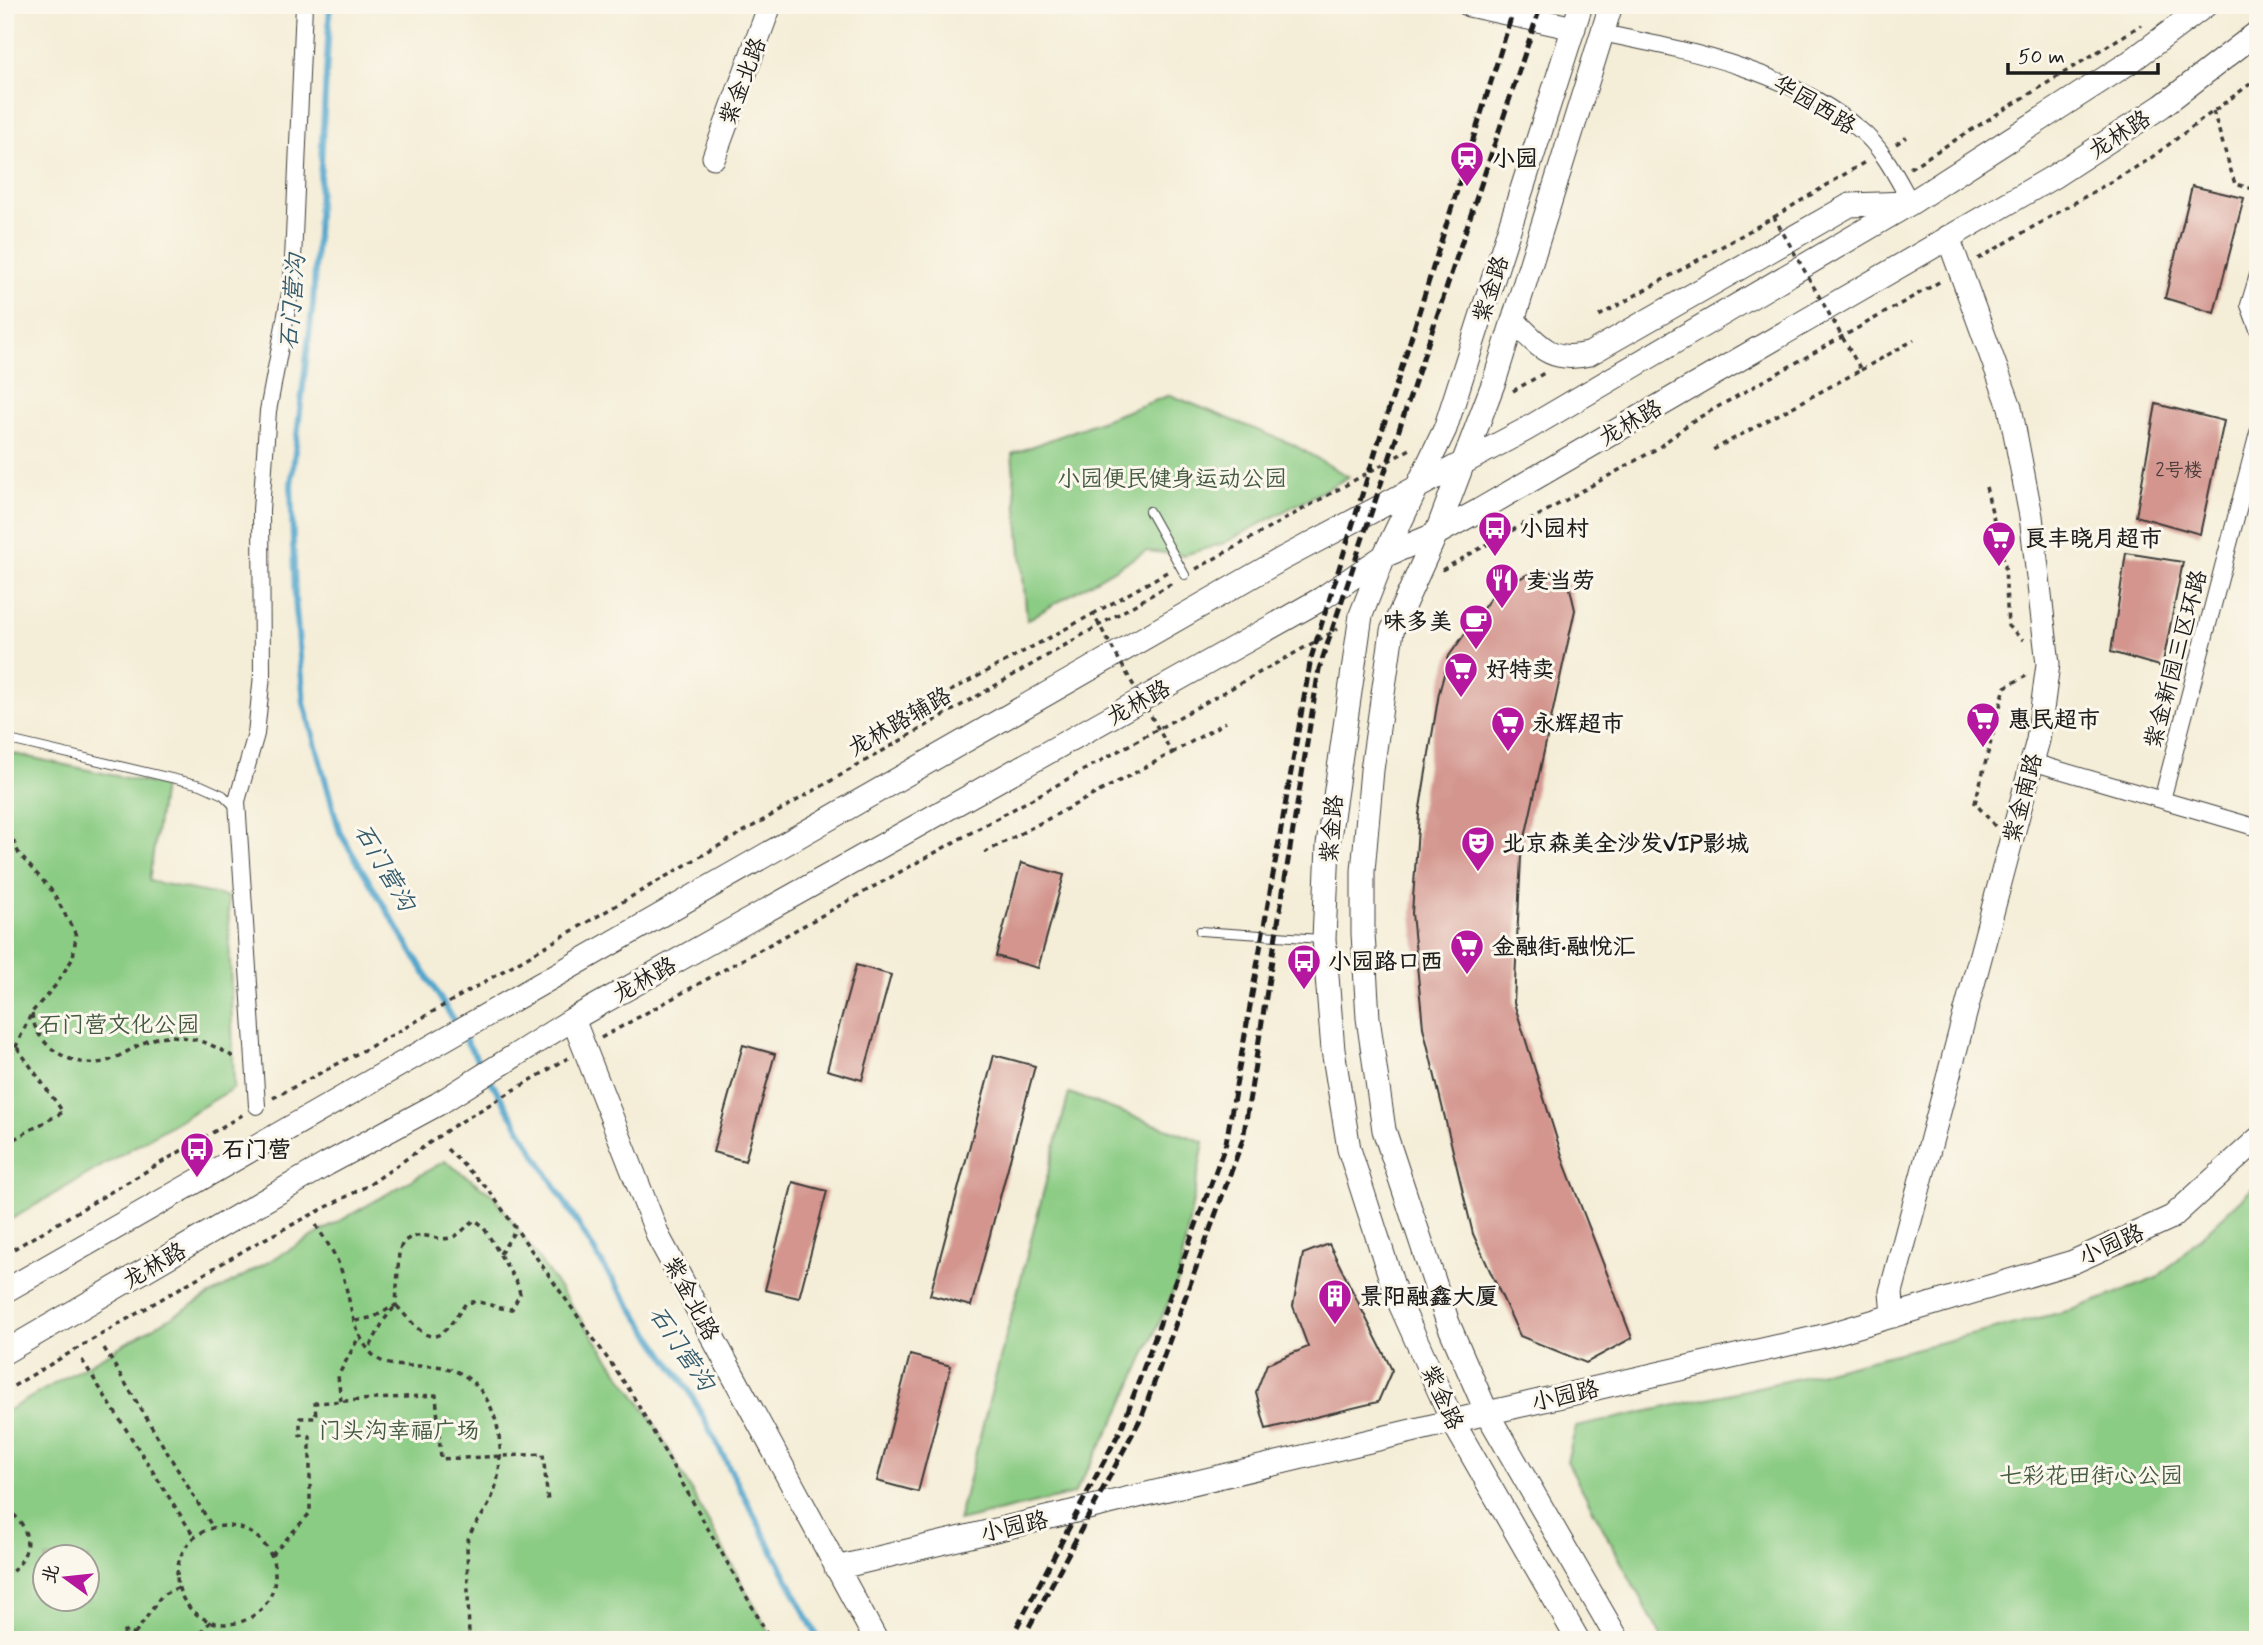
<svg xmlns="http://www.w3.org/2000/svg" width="2263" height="1645" font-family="Mynerve,'LXGW WenKai TC',sans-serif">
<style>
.green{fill:#8bcc84;stroke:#547450;stroke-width:2;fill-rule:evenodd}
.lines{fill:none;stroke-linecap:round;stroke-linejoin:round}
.stream{stroke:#50a5cc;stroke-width:6}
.building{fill:#d3958e}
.lane-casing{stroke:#3c3b38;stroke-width:10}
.street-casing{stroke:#3c3b38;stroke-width:18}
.secondary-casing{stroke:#3c3b38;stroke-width:25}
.path{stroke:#3c3b38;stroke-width:3.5;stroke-dasharray:5 5;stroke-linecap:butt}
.lane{stroke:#fff;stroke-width:8}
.street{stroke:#fff;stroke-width:16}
.secondary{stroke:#fff;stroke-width:23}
.rail{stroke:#1c1c1c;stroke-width:5;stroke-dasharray:10 5;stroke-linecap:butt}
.path-bridge{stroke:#3c3b38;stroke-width:3.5;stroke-dasharray:5 5;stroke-linecap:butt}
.labels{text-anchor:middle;stroke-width:6;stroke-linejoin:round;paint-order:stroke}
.number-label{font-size:19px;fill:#4a3a38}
.street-label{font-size:23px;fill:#1c1c1c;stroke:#fbf7ec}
.poi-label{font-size:23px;font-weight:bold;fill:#1c1c1c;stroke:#fbf7ec;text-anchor:start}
.park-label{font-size:23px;fill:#435a40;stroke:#fbf7ec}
.water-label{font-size:24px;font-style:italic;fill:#335a6b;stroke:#fbf7ec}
</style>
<rect width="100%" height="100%" fill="#fbf7ec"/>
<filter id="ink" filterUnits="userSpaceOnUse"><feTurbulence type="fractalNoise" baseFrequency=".0143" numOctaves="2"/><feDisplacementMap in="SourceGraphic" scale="14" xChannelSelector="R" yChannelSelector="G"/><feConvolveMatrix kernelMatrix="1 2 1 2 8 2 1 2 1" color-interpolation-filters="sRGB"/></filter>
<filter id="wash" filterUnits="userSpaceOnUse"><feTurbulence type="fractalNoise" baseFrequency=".00686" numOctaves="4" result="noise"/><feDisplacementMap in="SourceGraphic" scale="28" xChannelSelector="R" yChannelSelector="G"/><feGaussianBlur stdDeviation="1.57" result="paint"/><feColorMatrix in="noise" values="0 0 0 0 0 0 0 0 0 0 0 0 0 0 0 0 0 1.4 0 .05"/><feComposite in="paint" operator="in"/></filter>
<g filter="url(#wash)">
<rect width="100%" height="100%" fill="#f4edd7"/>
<path class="green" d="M1170,395L1292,444L1349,477L1224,543L1184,555L1146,551L1027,620L1012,454Z
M5,752L163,786L149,881L228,897L234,1088L5,1223Z
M1069,1093L1204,1142L1178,1281L1120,1411L1074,1494L958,1521Z
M445,1161L494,1196L653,1421L773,1640H5V1412ZM46,1558H88V1600H46Z
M2258,1183V1640H1663L1567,1461L1576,1427L1790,1380L2075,1309L2157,1278Z"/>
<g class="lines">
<path class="stream" d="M330,5L313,304L291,485L295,598L304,703L340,833L483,1069
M489,1078L606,1270L690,1392L819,1640"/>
</g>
<g id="blocks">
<path class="building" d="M2192,186L2244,198L2214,313L2165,298Z
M2156,404L2224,421L2200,534L2136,516Z
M2126,553L2183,562L2162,667L2111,652Z
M1533,572H1550L1569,584L1575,610L1521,856L1514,1003L1565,1165L1632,1338L1586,1363L1520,1336L1473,1234L1423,1027L1412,913L1419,814L1439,693L1449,656L1497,589Z
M1021,863L1064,875L1038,968L996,956Z
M856,965L891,975L862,1080L827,1070Z
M743,1045L775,1054L745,1161L713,1152Z
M994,1055L1035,1066L971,1306L930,1295Z
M793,1182L827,1191L799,1298L765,1290Z
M1329,1244L1392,1370L1378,1402L1266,1429L1256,1392L1267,1364L1308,1347L1293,1306L1303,1254Z
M910,1355L951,1366L918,1492L877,1481Z"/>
</g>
</g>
<g filter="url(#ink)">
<use href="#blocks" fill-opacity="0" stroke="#3c3b38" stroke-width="2"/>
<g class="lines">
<g class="lane-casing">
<path id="lane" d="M1149,511L1185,575
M5,739L201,785L223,795L235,807
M1200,931L1321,939"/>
</g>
<g class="street-casing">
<path id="street" d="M1602,33C1694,52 1785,69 1859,129C1883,148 1897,178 1911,203
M2258,275L2249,305L2258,329
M2258,433L2162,800L2258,828
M2032,762L2162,800
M257,1106L237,801L256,734L262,675L261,510L268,411L292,283L304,5"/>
</g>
<g class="secondary-casing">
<path id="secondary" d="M1469,5L1574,28
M1611,5L1495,379L1436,534L1392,631L1372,770L1363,871V933L1368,1018L1384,1130L1448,1323L1487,1413L1618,1640
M714,157L770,5
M1514,321C1540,347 1551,363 1589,354L1850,205L1908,203
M573,1019L659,1238L876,1640
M5,1291L1282,559L1525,430L1911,203L2130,62L2206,5
M1893,1316L1891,1292L2038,740L2048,664L2031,516L2010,407L1948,237
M5,1352L327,1164L438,1104L573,1019L1321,599L1384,556L1436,534L1478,511L2053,177L2162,106L2258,32
M836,1568L1487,1413L1828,1335L2073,1262L2172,1217L2258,1139
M1578,1640L1453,1422L1396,1295L1349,1149L1333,1050L1324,939L1328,845L1361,615L1384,556L1445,429L1581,5"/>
</g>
<path class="path" d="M2213,111L2235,184L2258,190
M1896,144L1907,137
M1910,168L2141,25
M1774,217L1865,162
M1978,259L2148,160L2258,78
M1861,370L1914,340
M1513,391L1546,372
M1986,487L2005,566L2008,626L2023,640
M1196,569L1412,448
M1442,570L1658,448L1691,422L1941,281
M1093,614L1167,572
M1172,753L1226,722
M5,822L19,854L53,892L76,935L73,958L55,986L32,1012L5,1070
M1995,826L1975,803L2005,687L2026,676
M32,1014C35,1048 78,1072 110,1060C130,1052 146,1037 169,1036C192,1036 217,1046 235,1058
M601,1038L1338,629
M273,1098L396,1033L1174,582
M5,1144L63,1112L16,1046
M447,1149L488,1189L629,1389L771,1640
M316,1225C323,1237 332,1249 338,1262C351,1291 349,1332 374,1356C389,1370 416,1365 435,1366C498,1372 513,1452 490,1502C483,1517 471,1527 467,1543L469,1640
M5,1254L244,1114
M500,1254L516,1229
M356,1321L374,1317L396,1305L399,1252L403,1242C425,1227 434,1244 453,1237C461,1234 467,1225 475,1220L483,1226L518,1285L520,1294L512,1309C494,1310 484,1298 466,1303C435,1348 432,1346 396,1305L384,1320L369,1349
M104,1348L213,1528
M82,1360L195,1538
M5,1391L255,1244L369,1185L452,1127L568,1058
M341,1401L338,1376L360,1335
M5,1509C34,1524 34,1560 5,1576
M177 1575a49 49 0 1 1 98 0a49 49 0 1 1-98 0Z
M272,1555L310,1513V1436L300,1435V1418H316L315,1403L436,1395L441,1459L543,1454L548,1502
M135,1634L162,1595L179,1587
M116,1640L121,1633L129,1631L139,1640
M194,1640L211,1621"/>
<use href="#lane" class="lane"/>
<use href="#street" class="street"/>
<use href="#secondary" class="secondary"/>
<path class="rail" d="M1010,1640L1122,1427L1226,1143L1311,658L1515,5
M1022,1640L1142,1416L1243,1139L1319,669L1541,5"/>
<path class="path-bridge" d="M1599,316L1774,217L1861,370L1709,452
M906,715L1093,614L1172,753L982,854"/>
</g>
</g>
<defs>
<g id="station-pin" transform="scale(1.75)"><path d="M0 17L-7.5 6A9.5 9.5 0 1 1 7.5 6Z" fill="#b5179e" stroke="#fbf7ec"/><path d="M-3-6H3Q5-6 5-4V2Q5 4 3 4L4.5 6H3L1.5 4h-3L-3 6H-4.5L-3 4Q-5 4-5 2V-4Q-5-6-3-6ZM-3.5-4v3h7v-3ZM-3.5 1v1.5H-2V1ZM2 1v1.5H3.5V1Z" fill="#fff"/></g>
<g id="bus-pin" transform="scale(1.75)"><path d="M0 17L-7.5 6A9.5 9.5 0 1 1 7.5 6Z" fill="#b5179e" stroke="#fbf7ec"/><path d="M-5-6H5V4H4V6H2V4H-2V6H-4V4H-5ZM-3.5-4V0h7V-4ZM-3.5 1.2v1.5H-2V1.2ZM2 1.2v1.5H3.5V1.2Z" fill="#fff"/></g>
<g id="supermarket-pin" transform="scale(1.75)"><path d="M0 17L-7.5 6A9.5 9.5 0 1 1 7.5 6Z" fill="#b5179e" stroke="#fbf7ec"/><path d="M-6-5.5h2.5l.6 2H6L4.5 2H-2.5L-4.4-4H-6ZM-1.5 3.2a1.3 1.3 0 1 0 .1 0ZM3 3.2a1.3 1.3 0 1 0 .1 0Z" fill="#fff"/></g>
<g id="restaurant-pin" transform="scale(1.75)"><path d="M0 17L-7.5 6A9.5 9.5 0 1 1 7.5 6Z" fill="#b5179e" stroke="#fbf7ec"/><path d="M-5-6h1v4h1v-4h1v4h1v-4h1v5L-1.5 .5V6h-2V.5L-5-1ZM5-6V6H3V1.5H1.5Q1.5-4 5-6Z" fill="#fff"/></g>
<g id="cafe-pin" transform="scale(1.75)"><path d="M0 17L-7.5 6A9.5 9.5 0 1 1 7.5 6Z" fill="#b5179e" stroke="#fbf7ec"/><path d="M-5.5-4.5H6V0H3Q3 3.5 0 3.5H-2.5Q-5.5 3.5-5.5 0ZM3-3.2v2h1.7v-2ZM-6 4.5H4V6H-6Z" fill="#fff"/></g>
<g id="theatre-pin" transform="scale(1.75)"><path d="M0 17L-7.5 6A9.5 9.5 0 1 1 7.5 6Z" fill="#b5179e" stroke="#fbf7ec"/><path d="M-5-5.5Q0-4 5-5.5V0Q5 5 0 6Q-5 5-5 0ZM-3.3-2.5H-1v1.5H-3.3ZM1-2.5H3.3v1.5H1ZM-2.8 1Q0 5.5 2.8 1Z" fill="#fff"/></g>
<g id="building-pin" transform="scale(1.75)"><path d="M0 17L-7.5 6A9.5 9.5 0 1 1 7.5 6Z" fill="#b5179e" stroke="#fbf7ec"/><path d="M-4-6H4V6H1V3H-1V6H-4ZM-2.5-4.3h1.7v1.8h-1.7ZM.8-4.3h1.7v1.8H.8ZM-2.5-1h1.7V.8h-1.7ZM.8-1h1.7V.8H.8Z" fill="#fff"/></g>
</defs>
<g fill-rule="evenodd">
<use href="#station-pin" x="1467" y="158"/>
<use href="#bus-pin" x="1495" y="528"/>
<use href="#supermarket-pin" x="1999" y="538"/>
<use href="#restaurant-pin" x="1502" y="580"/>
<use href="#cafe-pin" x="1476" y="621"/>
<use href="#supermarket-pin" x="1461" y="669"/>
<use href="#supermarket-pin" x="1983" y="719"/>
<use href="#supermarket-pin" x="1508" y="723"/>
<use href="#theatre-pin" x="1478" y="843"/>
<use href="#supermarket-pin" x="1467" y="946"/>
<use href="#bus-pin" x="1304" y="961"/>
<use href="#bus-pin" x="197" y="1149"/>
<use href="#building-pin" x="1335" y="1296"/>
</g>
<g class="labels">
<g class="number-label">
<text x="2179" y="476">2号楼</text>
</g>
<g class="street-label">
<text transform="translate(742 81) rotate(-69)" y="8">紫金北路</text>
<text transform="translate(1815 104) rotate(31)" y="8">华园西路</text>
<text transform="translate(2119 134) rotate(-33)" y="8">龙林路</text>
<text transform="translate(1490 289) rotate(-72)" y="8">紫金路</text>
<text transform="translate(1630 422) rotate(-30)" y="8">龙林路</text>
<text transform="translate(2175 659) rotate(-75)" y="8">紫金新园三区环路</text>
<text transform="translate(1138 702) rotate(-29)" y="8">龙林路</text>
<text transform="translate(899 721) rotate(-30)" y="8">龙林路辅路</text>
<text transform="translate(2022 798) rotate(-75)" y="8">紫金南路</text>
<text transform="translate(1331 829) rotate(-85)" y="8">紫金路</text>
<text transform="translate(644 979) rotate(-29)" y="8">龙林路</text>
<text transform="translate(2111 1244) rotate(-24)" y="8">小园路</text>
<text transform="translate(154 1265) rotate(-30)" y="8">龙林路</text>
<text transform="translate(692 1298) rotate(62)" y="8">紫金北路</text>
<text transform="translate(1565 1395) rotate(-13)" y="8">小园路</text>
<text transform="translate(1443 1397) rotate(65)" y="8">紫金路</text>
<text transform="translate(1014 1526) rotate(-13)" y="8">小园路</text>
</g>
<g class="poi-label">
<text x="1492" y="166">小园</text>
<text x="1520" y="536">小园村</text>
<text x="2024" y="546">良丰晓月超市</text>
<text x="1526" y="588">麦当劳</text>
<text x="1452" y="629" text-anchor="end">味多美</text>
<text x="1486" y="677">好特卖</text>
<text x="2008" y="727">惠民超市</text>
<text x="1532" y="731">永辉超市</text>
<text x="1502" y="851">北京森美全沙发VIP影城</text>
<text x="1492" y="954">金融街·融悦汇</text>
<text x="1328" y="969">小园路口西</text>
<text x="222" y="1157">石门营</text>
<text x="1360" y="1304">景阳融鑫大厦</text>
</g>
<g class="park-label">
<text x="1172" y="486">小园便民健身运动公园</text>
<text x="119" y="1032">石门营文化公园</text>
<text x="399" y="1438">门头沟幸福广场</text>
<text x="2091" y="1483">七彩花田街心公园</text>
</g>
<g class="water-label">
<text transform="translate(292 302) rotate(-85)" y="8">石门营沟</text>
<text transform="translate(385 867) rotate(60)" y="8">石门营沟</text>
<text transform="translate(682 1348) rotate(56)" y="8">石门营沟</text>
</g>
</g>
<rect width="2263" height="1645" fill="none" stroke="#fbf7ec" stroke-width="28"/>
<g transform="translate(66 1578) rotate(285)"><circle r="33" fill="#fbf7ec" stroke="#a29f99" stroke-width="2"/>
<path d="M0-5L12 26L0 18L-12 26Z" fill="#b5179e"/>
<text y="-10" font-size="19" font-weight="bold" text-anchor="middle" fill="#1c1c1c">北</text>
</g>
<path d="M2008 63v10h150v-10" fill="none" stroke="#1c1c1c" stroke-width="3.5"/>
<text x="2018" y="63" font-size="21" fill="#1c1c1c" stroke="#fbf7ec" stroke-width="5" paint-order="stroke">50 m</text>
</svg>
